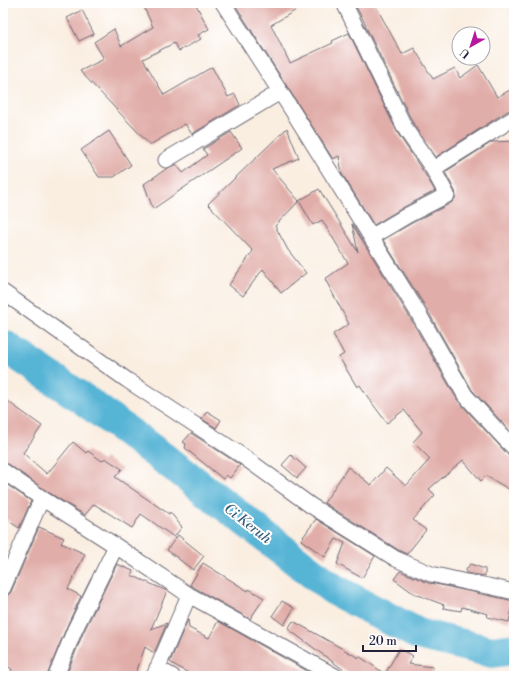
<svg xmlns="http://www.w3.org/2000/svg" width="517" height="679" font-family="'Libre Bodoni',serif">
<style>
.lines{fill:none;stroke-linecap:round;stroke-linejoin:round}
.river{stroke:#56b4d5;stroke-width:32}
.building{fill:#e1ada9}
.street-casing{stroke:#6e6975;stroke-width:17}
.street{stroke:#fff;stroke-width:15}
.labels{text-anchor:middle;stroke-width:4;stroke-linejoin:round;paint-order:stroke}
.water-label{font-size:14px;font-style:italic;fill:#375c79;stroke:#fff}
</style>
<rect width="100%" height="100%" fill="#fff"/>
<filter id="ink" filterUnits="userSpaceOnUse"><feTurbulence type="fractalNoise" baseFrequency=".025" numOctaves="2"/><feDisplacementMap in="SourceGraphic" scale="8" xChannelSelector="R" yChannelSelector="G"/><feConvolveMatrix kernelMatrix="1 2 1 2 8 2 1 2 1" color-interpolation-filters="sRGB"/></filter>
<filter id="wash" filterUnits="userSpaceOnUse"><feTurbulence type="fractalNoise" baseFrequency=".012" numOctaves="4" result="noise"/><feDisplacementMap in="SourceGraphic" scale="16" xChannelSelector="R" yChannelSelector="G"/><feGaussianBlur stdDeviation="0.9" result="paint"/><feColorMatrix in="noise" values="0 0 0 0 0 0 0 0 0 0 0 0 0 0 0 0 0 1.4 0 .05"/><feComposite in="paint" operator="in"/></filter>
<g filter="url(#wash)">
<rect width="100%" height="100%" fill="#faeee1"/>
<g class="lines">
<path class="river" d="M3,345L83,399L182,472L333,589L418,634L492,652L514,649"/>
</g>
<g id="blocks">
<path class="building" d="M142,3H195L209,29L198,35L201,39L179,51L174,43L143,59L164,95L212,67L228,97L235,94L240,105L192,134L185,124L150,145L80,71L104,59L94,42L114,29L121,46L153,27Z
M234,3H308L271,25L290,63L333,43L332,41L349,33L398,134L425,174L435,191L404,207L374,225L342,174L339,156L333,159Z
M354,3H374L402,54L414,48L433,79L455,68L460,78L478,65L497,97L514,88V108L509,110L436,157L414,125L365,25H366Z
M82,10L94,34L79,41L67,18Z
M287,128L299,158L272,169L299,201L275,226L288,250L306,273L281,293L263,269L243,296L229,285L253,251L208,204Z
M109,131L131,165L114,177H99L81,150Z
M231,132L242,148L153,209L144,184L166,169L176,164L183,173L207,155L203,149Z
M514,141V435L472,390L425,306L383,240L412,223L451,203L454,200L456,196L455,191L445,172L492,142Z
M319,189L358,252L352,224L409,316L458,401L498,444L508,455L511,457H514V492L486,476L481,481L463,460L429,489L435,495L413,520L426,530L407,554L400,551L324,503L348,467L371,485L386,468L406,486L430,459L413,442L422,432L404,410L387,423L369,399L360,385L357,387L339,357L344,354L333,334L349,324L325,279L348,263L322,220L313,225L299,201Z
M3,398L42,426L23,453L47,474L73,442L86,453L88,451L102,461L105,458L122,469L115,477L169,514L170,512L182,527L174,537L141,514L132,528L94,504L85,515L48,492L8,464L3,462Z
M207,411L221,420L216,428L202,419Z
M191,433L240,465L230,478L226,475L223,479L185,448L186,444L183,442Z
M291,455L306,468L297,478L282,465Z
M3,482L31,501L19,528L3,517Z
M316,519L375,556L362,578L337,564L345,543L336,539L325,557L301,540Z
M39,527L64,538L61,543L85,554L68,589L81,596L67,626L48,673L47,676H9L12,669L3,664V597L8,595L11,592Z
M178,535L204,556L193,570L167,550Z
M203,563L248,591L249,589L264,598L250,619L190,585Z
M117,564L133,571L131,575L167,591L151,629L167,623L154,653L145,647L135,676H66L83,633Z
M470,564L485,569V576L466,573V570Z
M400,571L431,584V583L514,601L509,622L487,617L488,614L462,607L461,611L443,608L444,605L413,593L394,579Z
M282,601L294,608L284,625L272,616Z
M188,619L189,628L209,638L218,621L316,676H194L181,669L170,662Z
M293,621L359,658V656L385,674L399,649L413,656L408,664L433,667L432,676H352L288,629Z"/>
</g>
</g>
<g filter="url(#ink)">
<use href="#blocks" fill-opacity="0" stroke="#6e6975" stroke-width="1"/>
<g class="lines">
<g class="street-casing">
<path id="street" d="M223,3L297,118L417,311L465,395L504,438L514,448
M344,3L406,130L433,169L447,195L408,215L371,237
M166,160L280,92
M433,169L514,118
M3,292L127,380L241,455L310,505L396,559L431,574L466,582L488,586L514,592
M3,471L43,499L116,546L189,595L335,676
M3,588L38,507L43,499
M157,668L172,676
M56,676L75,629L116,546
M154,676L189,595"/>
</g>
<use href="#street" class="street"/>
</g>
</g>
<g class="labels">
<g class="water-label">
<text transform="translate(248 523) rotate(38)" y="5">Ci Keruh</text>
</g>
</g>
<rect width="517" height="679" fill="none" stroke="#fff" stroke-width="16"/>
<g transform="translate(471 46) rotate(219)"><circle r="19" fill="#ffffff" stroke="#a7a7b1"/>
<path d="M0-3L7 15L0 10L-7 15Z" fill="#b5179e"/>
<text y="-6" font-size="11" font-weight="bold" text-anchor="middle" fill="#22223b">U</text>
</g>
<path d="M363 645v6h53v-6" fill="none" stroke="#22223b" stroke-width="2"/>
<text x="369" y="645" font-size="12" fill="#22223b" stroke="#ffffff" stroke-width="3" paint-order="stroke">20 m</text>
</svg>
